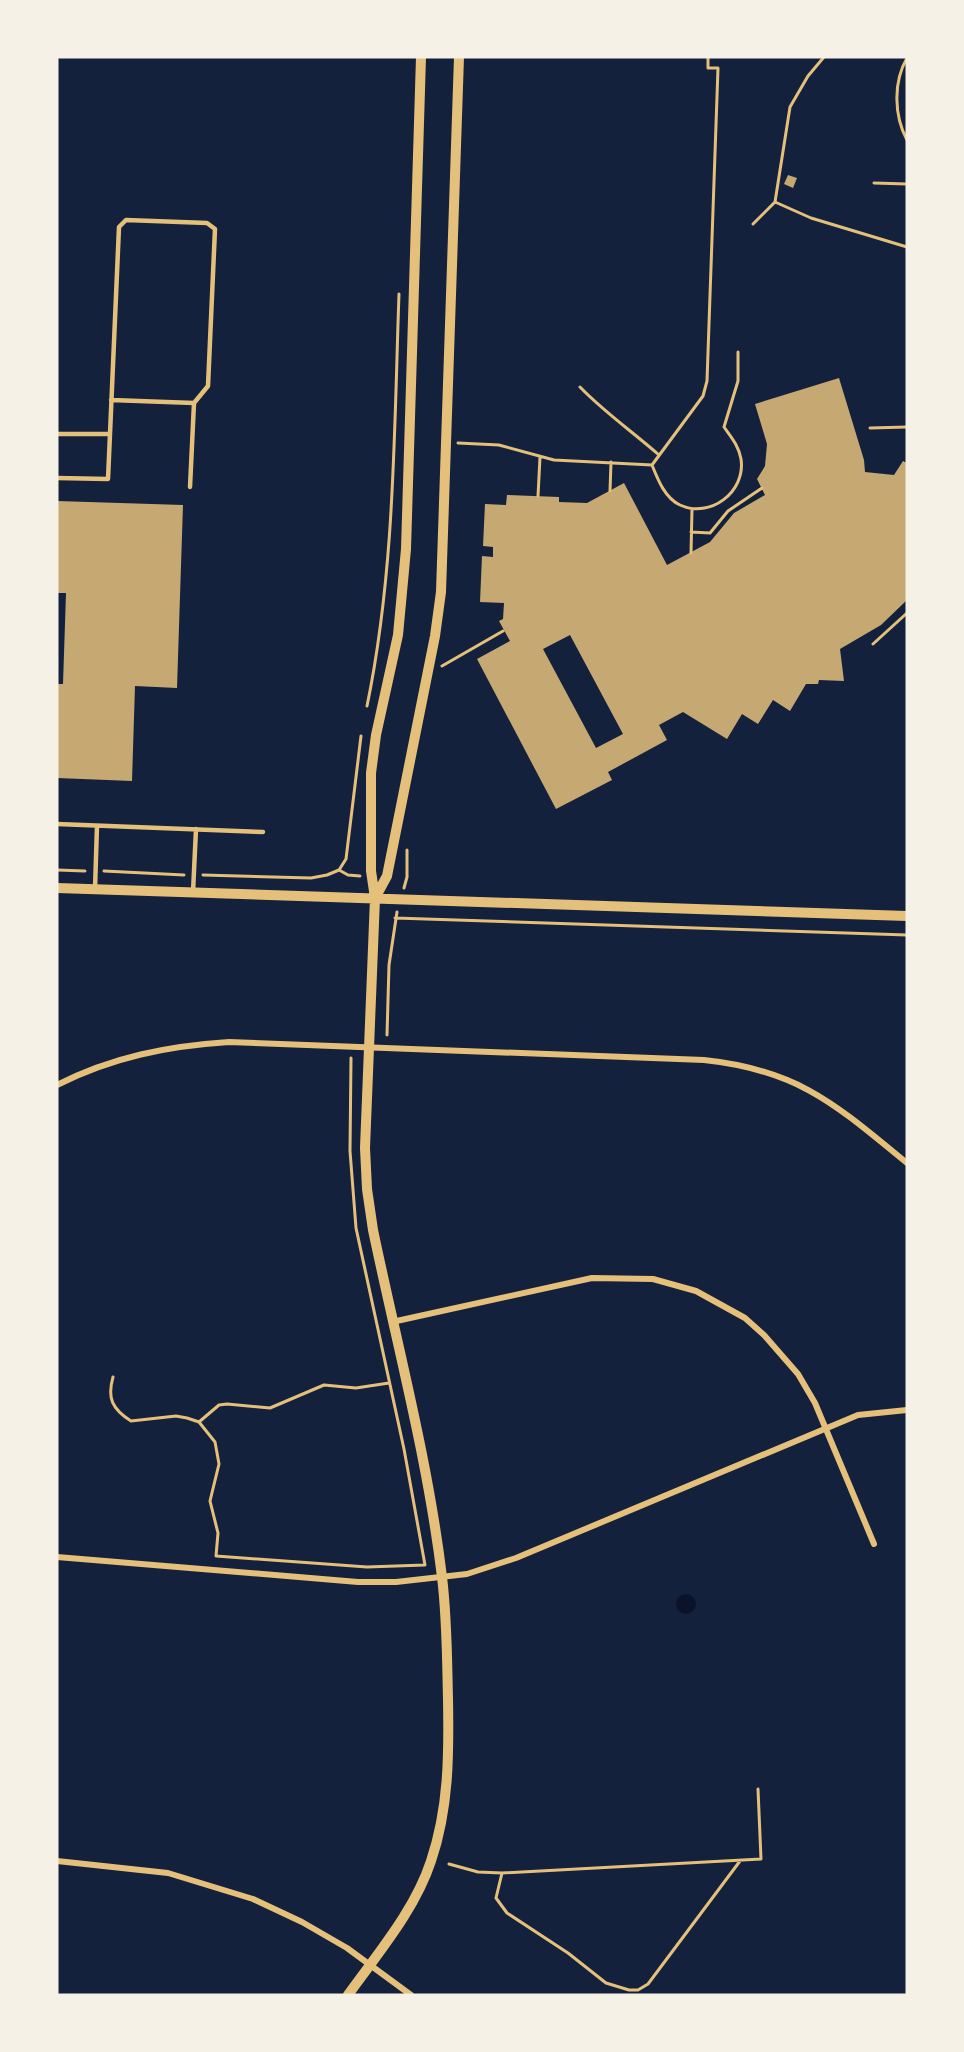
<svg xmlns="http://www.w3.org/2000/svg" width="964" height="2052" font-family="Montserrat,sans-serif">
<style>
.water{fill:#0b132b}
.building{fill:#c6a872;fill-rule:evenodd}
.lines{fill:none;stroke-linecap:round;stroke-linejoin:round}
.path{stroke:#e5c07b;stroke-width:3}
.service{stroke:#e5c07b;stroke-width:4.5}
.minor{stroke:#e5c07b;stroke-width:6}
.tertiary{stroke:#e5c07b;stroke-width:10}
</style>
<rect width="100%" height="100%" fill="#14213d"/>
<path class="water" d="M676 1604a10 10 0 1 1 20 0a10 10 0 1 1-20 0Z"/>
<path class="building" d="M788,175L797,178L793,188L784,184Z
M839,378L864,460L865,472L894,475L903,461L907,463V600L881,625L840,649L844,681L819,680L818,684H806L790,711L773,700L758,724L742,714L727,739L683,712L659,725L667,740L608,772L612,780L556,809L477,659L510,641L499,621L503,619L504,603L480,602L482,556L493,557V547L483,546L485,504L506,505L507,495L559,497V502L587,503L624,483L667,565L710,542L734,513L765,495L757,479L765,466L767,444L755,404ZM570,635L623,734L596,748L543,649Z
M57,501L183,505L177,688L135,686L132,781L57,778V684H63L66,593H57Z"/>
<g class="lines">
<path class="path" d="M824,57L808,76L790,107L775,202L811,218L907,247
M907,58C893,82 894,116 907,140
M874,183L907,184
M753,224L775,202
M580,387C604,412 633,432 659,455
M870,428L907,427
M458,443L499,445L554,460L652,465
M652,465L703,396L707,381L718,68H708V57
M652,465C658,480 665,498 680,505C710,519 746,492 741,459C739,446 731,437 724,427L738,381V352
M610,491L611,462
M538,496L540,457
M691,532L710,533L728,511L762,488
M691,553L692,509
M873,644L907,613
M442,666L503,631
M367,706C395,570 394,432 399,294
M57,870L85,871
M339,870L348,875L360,876
M104,871L184,875
M203,875L311,878L327,875L339,870L346,859L361,736
M404,888L407,877V850
M395,918L907,935
M387,1035L389,965L397,912
M113,1377C107,1398 112,1409 131,1421L176,1416L187,1418L199,1422L215,1442L219,1464L210,1501L218,1533L216,1556L367,1567L425,1565L404,1449L356,1228L350,1151L351,1058
M199,1422L219,1405L227,1404L270,1408L324,1385L356,1388L389,1383
M449,1864L478,1872L502,1873L761,1859L758,1789
M502,1873L496,1898L507,1913L568,1953L606,1983L629,1990H638L648,1984L740,1861"/>
<path class="service" d="M111,400L194,403
M57,434H110L119,227L126,220L207,223L215,229L208,386L194,403L190,487
M57,478L108,479L110,434
M57,824L263,832
M95,889L97,826
M193,892L196,829"/>
<path class="minor" d="M57,1085C112,1057 168,1046 229,1042L704,1060C799,1070 836,1105 907,1163
M392,1322L592,1278L653,1279L696,1291L745,1318L764,1335L798,1374L815,1403L874,1544
M57,1557L358,1582H396L467,1574L516,1558L858,1415L907,1410
M57,1861L168,1873L253,1899L302,1922L347,1948L411,1995"/>
<path class="tertiary" d="M57,888L907,916
M375,898L387,876L435,636L441,592L459,57
M348,1995C378,1953 415,1910 431,1861C449,1808 449,1754 448,1699C447,1658 447,1617 442,1577C428,1460 397,1345 373,1230L367,1189L365,1148L375,898L371,871V773L376,735L398,635L406,549L421,57"/>
</g>
<rect width="964" height="2052" fill="none" stroke="#f6f1e7" stroke-width="117"/>
</svg>
